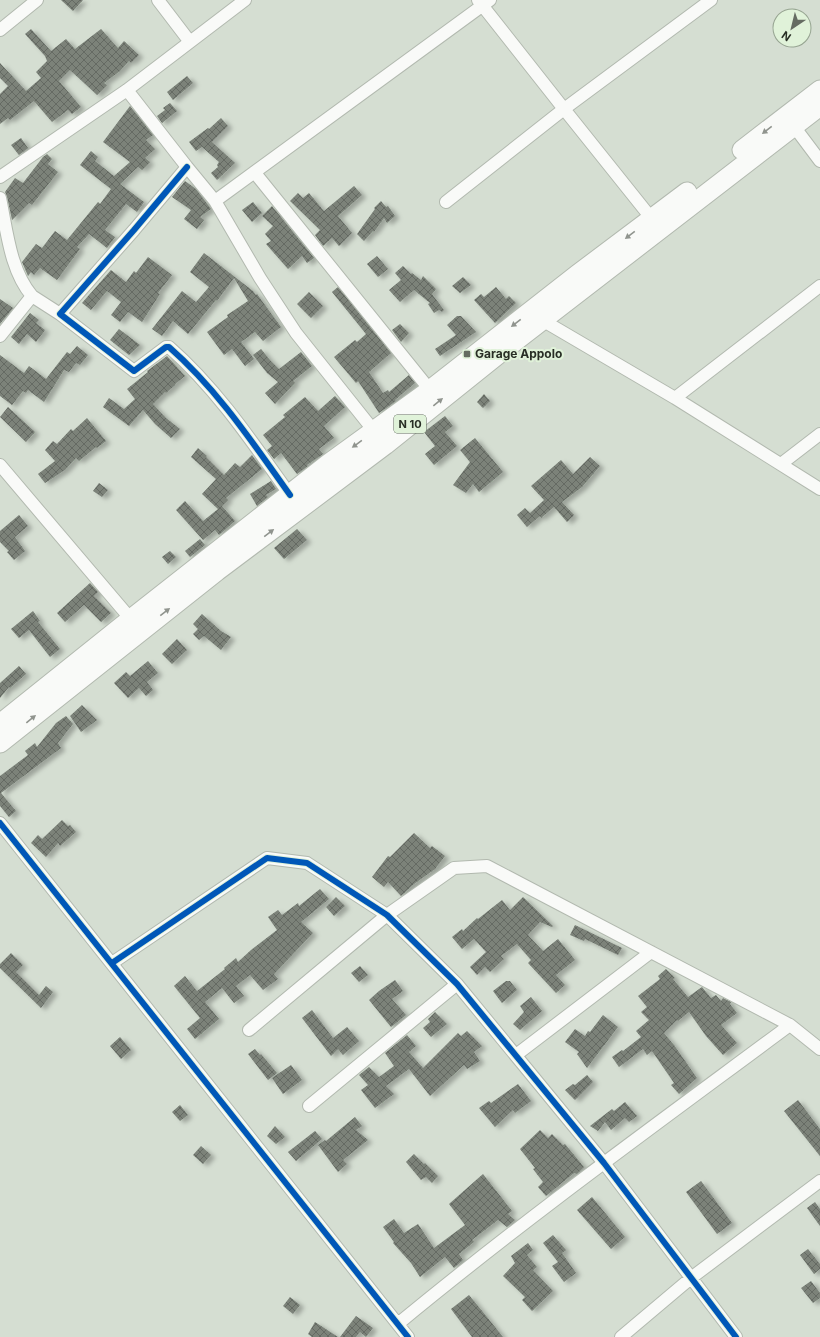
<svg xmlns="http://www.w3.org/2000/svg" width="820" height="1337" font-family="Inter,sans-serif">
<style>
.building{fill:url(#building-cross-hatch);filter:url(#shadow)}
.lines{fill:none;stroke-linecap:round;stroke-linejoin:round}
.minor-casing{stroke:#b2b9af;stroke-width:14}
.primary-casing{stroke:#b2b9af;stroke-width:21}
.minor{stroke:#f9faf8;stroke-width:12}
.primary{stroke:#f9faf8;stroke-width:19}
.cycleway-casing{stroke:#e0f2d9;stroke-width:8}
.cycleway{stroke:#0057b8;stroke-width:6}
.oneway{fill:#90948e}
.poi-dot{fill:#656c62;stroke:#e0f2d9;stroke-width:1.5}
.labels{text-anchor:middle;stroke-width:4;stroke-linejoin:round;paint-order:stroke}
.shield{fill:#e0f2d9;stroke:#5f695b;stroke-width:1}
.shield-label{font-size:11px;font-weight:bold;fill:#282e25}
.poi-label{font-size:12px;font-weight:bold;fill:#282e25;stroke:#e0f2d9;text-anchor:start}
</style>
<defs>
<pattern id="building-cross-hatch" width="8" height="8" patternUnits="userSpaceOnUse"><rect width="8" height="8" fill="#7b8279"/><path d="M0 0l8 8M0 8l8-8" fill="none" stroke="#656b63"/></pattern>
<filter id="shadow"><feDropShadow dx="4.5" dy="2.5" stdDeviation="2" flood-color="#0004"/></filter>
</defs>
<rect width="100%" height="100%" fill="#d5ded2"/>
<path class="building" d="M61,0H83L73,11Z
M31,29L51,51L66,39L75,49L101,29L118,48L124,41L139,55L131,63L129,61L120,71L104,83L107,85L97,95L70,70L59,81L81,107L72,114L68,110L52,122L34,101L10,120L8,118L0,124V94L8,86L0,78V63L26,91L41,78L36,72L47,61L45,56L25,34Z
M187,76L193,83L173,100L167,92Z
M170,103L177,111L162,123L157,116L165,110L163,108Z
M130,106L153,135L146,140L155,149L145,158L150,162L142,170L138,167L120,184L144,202L137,212L126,204L105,230L115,237L107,248L89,234L77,247L80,249L57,280L40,268L34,275L31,272L28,276L22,262L36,244L42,248L55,231L67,240L98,202L100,204L111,189L80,165L91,151L98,157L95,161L114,176L130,162L103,142Z
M221,118L228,126L212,142L235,163L217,180L211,173L218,167L217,165L219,162L202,147L196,151L189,142L208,128L209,129Z
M21,138L28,148L19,155L11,145Z
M47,154L52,159L48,164L58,172L32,205L29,203L12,220L7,197L5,192L15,178L23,183L43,157Z
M185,181L196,189L211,209L200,217L204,220L197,229L184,219L191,210L172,197Z
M354,186L362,195L338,216L352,233L339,246L332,238L323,246L315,235L320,230L290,201L298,193L303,198L309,193L324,211Z
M381,201L386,207L388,206L395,216L387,223L384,218L374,232L373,231L364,241L357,234L375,209L374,208Z
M253,202L262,213L252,222L242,210Z
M272,206L314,258L307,263L302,256L288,269L266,244L271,241L265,234L273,226L262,216Z
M204,253L253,291L256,295L257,294L281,327L263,341L255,332L241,342L254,359L245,366L232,349L224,355L207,332L228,317L227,315L248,301L234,278L217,301L216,300L188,334L173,321L162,336L152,329L182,291L196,302L209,287L190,272Z
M377,256L388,269L378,277L367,264Z
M148,257L172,275L158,293L160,294L142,322L128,312L120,322L111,315L121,302L107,291L91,310L82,303L111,270L126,282L134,271L136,273Z
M403,266L411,274L412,273L421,280L423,276L436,289L432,294L444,310L442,312L439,310L434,313L428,304L430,303L414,290L400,302L389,290L401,280L395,273Z
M463,277L471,285L460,293L452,286Z
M338,287L391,353L369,372L383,393L388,390L389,392L409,375L415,383L395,400L396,401L379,413L358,381L356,383L334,357L355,340L357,342L366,334L332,292Z
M496,287L506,299L509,296L516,303L495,323L474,300L481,294L484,297Z
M309,292L323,306L311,318L297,304Z
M0,299L13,308L0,324Z
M30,313L39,320L36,323L45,330L36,342L27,334L19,344L11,337Z
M457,316H461L476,332L440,356L435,349L456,335L447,325Z
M400,324L409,333L401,342L392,330Z
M119,329L140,345L129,355L110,340Z
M77,346L88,355L80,365L76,363L69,372L64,370L44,402L28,390L26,393L23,391L12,405L0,396V355L24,373L29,366L46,379L67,352L70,354Z
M261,349L270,360L279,369L301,352L312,366L293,381L295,383L275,404L265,393L278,382L267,373L253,355Z
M167,356L185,376L175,384V385L166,393L165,392L153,404L166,418L180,429L171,438L155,424L143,410L129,426L103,407L109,398L124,409L135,399L127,389L148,372L147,371Z
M484,394L490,401L483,408L477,402Z
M335,396L345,407L324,426L334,438L319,449L323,454L307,465L308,466L297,474L281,453L274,459L267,450L272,446L263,435L285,417L283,415L305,397L318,411Z
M8,407L35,432L26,442L0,417Z
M445,416L453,426L445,432L457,446L434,465L425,454L435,446L424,432Z
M87,418L106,441L97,448L96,447L79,461L76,458L65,470L45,483L38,474L55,461L45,450L53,441L57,444L71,429L73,431Z
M475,438L503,472L479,492L473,484L466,493L453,485L470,462L460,450Z
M198,448L207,456L206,457L224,475L235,463L240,467L252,455L262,469L226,498L228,500L222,506L235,521L219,535L215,530L203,540L176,510L185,501L203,521L218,509L202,494L216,479L191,457Z
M590,457L600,466L582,487L562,502L574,515L567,522L554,507L541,518L540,516L527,527L517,515L525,508L530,513L544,500L531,486L561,460L573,474Z
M271,481L276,489L266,495L268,497L257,506L250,494Z
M99,483L108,490L102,497L93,491Z
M19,515L28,526L15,537L25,551L14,560L7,552L9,551L0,542V531Z
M297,529L307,540L284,559L274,548Z
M200,539L205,545L190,557L185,551Z
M170,551L176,557L168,564L162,557Z
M90,583L98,592L94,596L111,613L101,622L84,605L65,622L57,613Z
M33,611L40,621L38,622L60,649L50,657L29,630L19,638L11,629Z
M202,614L221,631L231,637L221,650L204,636L199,640L193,634L198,629L193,624Z
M177,639L187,650L172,664L162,654Z
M148,661L158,673L147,682L153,690L146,696L139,688L128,698L114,683L126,672L130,676Z
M19,666L26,674L10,688L9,687L0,698V683Z
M82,705L97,720L81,732L70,716Z
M66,716L73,724L58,743L61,748L1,793L16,811L9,817L0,806V776L28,755L25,751L35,743L37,747L56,723Z
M62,820L68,826L70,825L76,832L60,846L58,843L46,857L31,843L38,835L42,839Z
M414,833L430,848L432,846L445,856L435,869L414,884L401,896L388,882L384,887L372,877L388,856L390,857Z
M320,889L329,899L301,922L313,933L274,974L278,979L263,990L250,975L236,986L244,996L234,1003L222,988L205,1002L219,1019L195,1039L187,1029L200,1018L174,986L185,976L197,991L225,969L224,968L236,958L238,962L251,950L277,930L268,917L278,910L282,915L298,903L299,906Z
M336,897L345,906L334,916L326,907Z
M523,897L553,926L552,927L540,922L528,935L543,951L558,939L575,960L556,975L565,985L556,993L528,963L531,960L517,944L501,956L504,959L490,972L485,967L477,975L470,967L486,952L474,939L462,949L452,937L462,929L463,931L477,918L478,919L502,900L510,910Z
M575,925L622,948L618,955L585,939L584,941L570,935Z
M11,953L23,965L16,972L39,995L46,986L53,992L41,1008L0,968V964Z
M360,966L368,975L359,982L351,973Z
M666,969L675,978L673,979L688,997L702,987L711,998L716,995L721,1001L723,998L731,1002L730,1004L737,1013L721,1025L737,1043L723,1055L706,1036L689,1012L678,1021L677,1020L664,1033L674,1045L697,1078L679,1094L671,1085L674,1083L652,1051L647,1055L643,1049L619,1067L612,1057L622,1050L623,1051L641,1037L636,1031L649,1020L641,1012L647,1007L638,996L660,979L658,976Z
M395,980L403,991L392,999L406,1015L391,1027L369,1000L379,991Z
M506,981H510L517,990L502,1003L493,991Z
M531,997L542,1011L520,1030L513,1024L524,1012L520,1006Z
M312,1010L333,1038L347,1027L359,1041L343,1055L338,1049L331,1056L302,1018Z
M435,1012L447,1024L431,1037L423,1028L430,1022L428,1019Z
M603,1015L618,1027L587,1068L577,1054L579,1052L565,1042L575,1029L585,1036L588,1031L590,1032Z
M467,1031L482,1046L474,1052L480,1061L467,1069L464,1065L430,1096L409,1069L386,1086L394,1094L375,1108L361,1090L368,1085L359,1075L369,1067L379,1077L394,1066L385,1053L407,1035L416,1046L409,1052L423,1068L458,1033L461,1036Z
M120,1037L131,1050L121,1059L110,1046Z
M255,1049L260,1055L261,1054L277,1073L268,1080L248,1054Z
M291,1065L302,1080L283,1094L272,1078Z
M587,1075L593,1082L575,1100L565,1090L573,1084L575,1085Z
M518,1084L531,1101L515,1113L513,1110L495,1127L479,1108L489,1101L491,1103Z
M798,1100L820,1129V1156L784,1111Z
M625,1102L637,1116L629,1122L625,1118L611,1130L605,1122L598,1131L590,1126L612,1109L614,1111Z
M180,1105L188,1115L180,1121L172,1112Z
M355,1117L362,1126L356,1130L368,1140L343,1160L347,1164L338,1172L318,1145L325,1140L326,1141Z
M275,1126L285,1137L276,1144L267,1136Z
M540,1130L548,1138L552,1134L563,1145L565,1144L584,1167L577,1174L574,1173L546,1196L538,1187L543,1182L533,1169L535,1168L520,1149Z
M315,1131L322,1139L296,1161L288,1152Z
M201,1146L211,1155L203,1164L193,1155Z
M414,1154L424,1164L425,1163L438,1176L432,1183L426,1177L421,1180L406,1162Z
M483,1174L512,1211L508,1214L515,1220L507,1227L498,1220L472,1240L474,1242L459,1254L463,1260L454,1268L445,1257L420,1277L411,1263L393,1243L394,1242L383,1227L394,1219L404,1233L418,1224L434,1248L465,1225L449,1204Z
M701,1181L732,1223L717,1234L686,1192Z
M592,1197L625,1237L611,1249L577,1210Z
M815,1202L820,1209V1226L807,1208Z
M553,1235L566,1250L562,1253L576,1273L564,1282L552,1266L558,1262L543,1243Z
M528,1243L533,1250L527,1255L537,1267L533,1270L553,1291L532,1311L522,1300L525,1297L503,1276L515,1263L511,1256Z
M808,1249L820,1264V1269L814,1274L800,1255Z
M811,1281L820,1293V1298L813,1303L801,1288Z
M469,1295L487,1317L503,1337H472L451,1309Z
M290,1297L300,1305L293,1314L283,1306Z
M356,1316L373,1328L366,1337L360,1332L356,1337H340Z
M315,1322L338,1337H312L308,1334Z"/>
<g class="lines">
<g class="minor-casing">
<path id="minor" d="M158,0L190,42
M478,0L564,109L656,224
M0,30L37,0
M127,90L187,167L215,201L260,278L296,333L378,436
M790,121L820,161
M187,167L134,230L60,314L134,371L166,347H169C217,389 253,443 290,495
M255,173L430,390
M0,177L127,90L245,0
M0,198C7,231 10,270 32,296L0,336
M215,201L490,0
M446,202L564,109L711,0
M32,296L60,314
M539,316L542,320L675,398L820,489
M675,398L820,286
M781,464L820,434
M0,465L135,624
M0,823L408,1337
M112,963L267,858L307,863L387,915L457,984L604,1163L736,1337
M249,1030L387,915L437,880L454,868L487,866L790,1025
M516,1055L651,952
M309,1106L457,984
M399,1323C525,1219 658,1123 790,1025L820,1049
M621,1337L691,1278L820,1181"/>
</g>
<g class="primary-casing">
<path id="primary" d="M742,150L820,90
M0,724L131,619L328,464L430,390L578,274L687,192
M0,743L217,571L385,445L496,356L820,106"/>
</g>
<use href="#minor" class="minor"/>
<use href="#primary" class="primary"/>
<g class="cycleway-casing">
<path id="cycleway" d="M187,167L134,230L60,314L134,371L166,347H169C217,389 253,443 290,495
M0,823L408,1337
M112,963L267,858L307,863L387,915L457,984L604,1163L736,1337"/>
</g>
<use href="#cycleway" class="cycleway"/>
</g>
<defs><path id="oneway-solid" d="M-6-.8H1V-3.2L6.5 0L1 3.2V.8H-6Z"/></defs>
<g class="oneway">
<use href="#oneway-solid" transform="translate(767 130) rotate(142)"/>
<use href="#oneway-solid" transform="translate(630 235) rotate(143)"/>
<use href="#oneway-solid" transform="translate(516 323) rotate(142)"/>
<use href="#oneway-solid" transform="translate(438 402) rotate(-39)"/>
<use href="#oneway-solid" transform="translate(357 444) rotate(144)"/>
<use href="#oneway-solid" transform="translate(269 533) rotate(-37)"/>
<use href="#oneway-solid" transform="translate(165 612) rotate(-38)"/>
<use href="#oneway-solid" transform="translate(31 719) rotate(-39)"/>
</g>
<rect class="poi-dot" x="463" y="350" width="8" height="8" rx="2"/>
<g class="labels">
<rect class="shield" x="394" y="415" width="32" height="18" rx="3"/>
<g class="shield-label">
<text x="410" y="428">N 10</text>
</g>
<g class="poi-label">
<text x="475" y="358">Garage Appolo</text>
</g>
</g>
<g transform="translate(792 28) rotate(215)"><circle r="19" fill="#e0f2d9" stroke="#96a491"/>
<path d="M0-3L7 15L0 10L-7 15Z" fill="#656c62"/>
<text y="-6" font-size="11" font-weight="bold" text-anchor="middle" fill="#282e25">N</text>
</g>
</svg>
